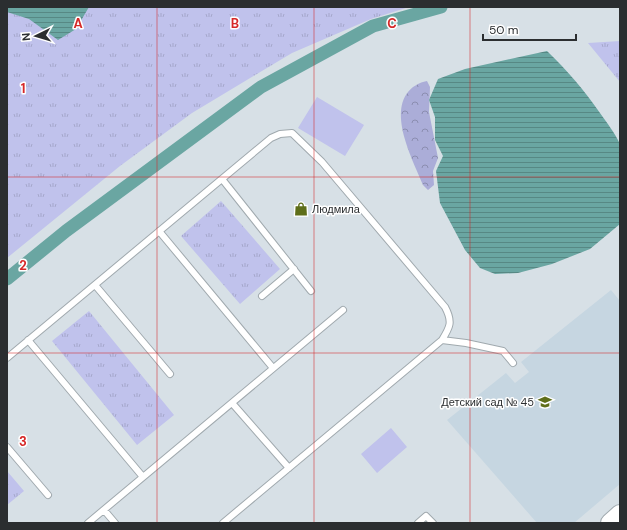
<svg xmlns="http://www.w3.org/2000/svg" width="627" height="530" font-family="'DM Sans',sans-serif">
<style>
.built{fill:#c6d6e1}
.grass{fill:url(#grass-tufts)}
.forest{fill:url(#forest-crowns)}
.pitch{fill:#c0c2ec}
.water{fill:url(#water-rules)}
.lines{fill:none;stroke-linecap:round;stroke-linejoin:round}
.canal{stroke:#6aa6a2;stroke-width:13}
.lane-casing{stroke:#a0a9ae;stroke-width:8}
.secondary-casing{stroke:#a0a9ae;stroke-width:20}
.lane{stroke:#fff;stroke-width:6}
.secondary{stroke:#fff;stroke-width:18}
.grid{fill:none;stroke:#d62828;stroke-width:1;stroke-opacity:0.55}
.labels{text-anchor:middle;stroke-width:3;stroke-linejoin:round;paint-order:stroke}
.poi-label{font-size:11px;fill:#2b2e30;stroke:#fff;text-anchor:start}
.grid-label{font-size:13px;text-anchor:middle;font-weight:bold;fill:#d62828;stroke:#fff;stroke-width:3;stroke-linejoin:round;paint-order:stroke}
</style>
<defs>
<pattern id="grass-tufts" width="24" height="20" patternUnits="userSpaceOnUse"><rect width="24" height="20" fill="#c0c2ec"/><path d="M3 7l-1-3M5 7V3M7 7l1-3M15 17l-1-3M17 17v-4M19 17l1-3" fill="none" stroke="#a5a7cb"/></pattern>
<pattern id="forest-crowns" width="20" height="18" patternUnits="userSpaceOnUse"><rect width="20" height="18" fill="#abadd8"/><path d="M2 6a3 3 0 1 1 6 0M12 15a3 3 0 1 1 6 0" fill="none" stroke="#8b8db0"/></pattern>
<pattern id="water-rules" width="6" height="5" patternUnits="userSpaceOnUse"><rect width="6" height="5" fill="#6aa6a2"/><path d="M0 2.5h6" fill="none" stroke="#578884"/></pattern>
</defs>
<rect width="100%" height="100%" fill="#d7e0e6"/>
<path class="built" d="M611,290L620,301V484L574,523H537L447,420L506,373L515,383L529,372L521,362Z"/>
<path class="grass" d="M7,7H409L371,19L292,53L192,113L120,166L7,258Z
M620,41V82L588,43Z
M221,201L280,269L240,304L181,236Z
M89,311L174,415L137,445L52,341Z
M7,471L24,491L7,505Z"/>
<path class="forest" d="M427,81L430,87L429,112L438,158L433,171L434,185L428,190L423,185C413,160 385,109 413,87C418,84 421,82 427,81Z"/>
<path class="pitch" d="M317,97L364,125L345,156L298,128Z
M391,428L407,447L377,473L361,454Z"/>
<path class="water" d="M7,7H89L76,29L58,40L29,19L7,12Z
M547,51C567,70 584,90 600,113C607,123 615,133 620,144V224L590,249L552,264L518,273L495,274L480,268L465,250L440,203L436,171L443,156L435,140V117L429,100L438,79L465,69Z"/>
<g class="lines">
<path class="canal" d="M7,279L66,231L261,87L373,26L441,7"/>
<g class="lane-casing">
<path id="lane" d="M222,179L311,291
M159,231L273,368
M95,285L170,374
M262,296L294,269
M28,340L143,477
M442,340L466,343L503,351L513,363
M7,358L271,138L280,134L292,133L322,162L445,307C453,322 450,327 442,340L223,523
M232,403L289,468
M7,447L48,495
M104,510L115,523
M88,523L343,310
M418,523L426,516L433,523"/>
</g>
<g class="secondary-casing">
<path id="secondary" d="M610,523L620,514"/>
</g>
<use href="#lane" class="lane"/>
<use href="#secondary" class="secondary"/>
</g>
<path class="grid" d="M157,7V523M314,7V523M470,7V523M7,177H620M7,353H620"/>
<defs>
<g id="shop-bare" transform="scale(1.08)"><path d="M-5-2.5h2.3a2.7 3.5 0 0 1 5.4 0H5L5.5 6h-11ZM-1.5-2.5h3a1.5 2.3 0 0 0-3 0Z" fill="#5e6e19" stroke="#fff" stroke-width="2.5" paint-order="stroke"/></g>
<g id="school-bare" transform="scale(1.08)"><path d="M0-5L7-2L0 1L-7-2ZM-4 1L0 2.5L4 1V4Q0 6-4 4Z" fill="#5e6e19" stroke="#fff" stroke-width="2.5" paint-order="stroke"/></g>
</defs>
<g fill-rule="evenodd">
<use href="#shop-bare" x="301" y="209"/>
<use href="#school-bare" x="545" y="402"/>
</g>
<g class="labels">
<g class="poi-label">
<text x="312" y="213">Людмила</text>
<text x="534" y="406" text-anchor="end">Детский сад № 45</text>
</g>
</g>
<g class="grid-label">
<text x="78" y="28">A</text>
<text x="235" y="28">B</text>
<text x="392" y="28">C</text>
<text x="23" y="93">1</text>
<text x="23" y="270">2</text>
<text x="23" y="446">3</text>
</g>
<rect width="627" height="530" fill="none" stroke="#2b2e30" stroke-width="16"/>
<g transform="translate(36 36) rotate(265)" stroke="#ffffff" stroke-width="3" paint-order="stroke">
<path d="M0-3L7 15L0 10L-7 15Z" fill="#2b2e30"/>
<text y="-6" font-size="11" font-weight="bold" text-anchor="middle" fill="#2b2e30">N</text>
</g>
<path d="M483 34v6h93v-6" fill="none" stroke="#2b2e30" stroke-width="2"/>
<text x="489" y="34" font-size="12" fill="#2b2e30" stroke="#ffffff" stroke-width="3" paint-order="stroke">50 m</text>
</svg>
